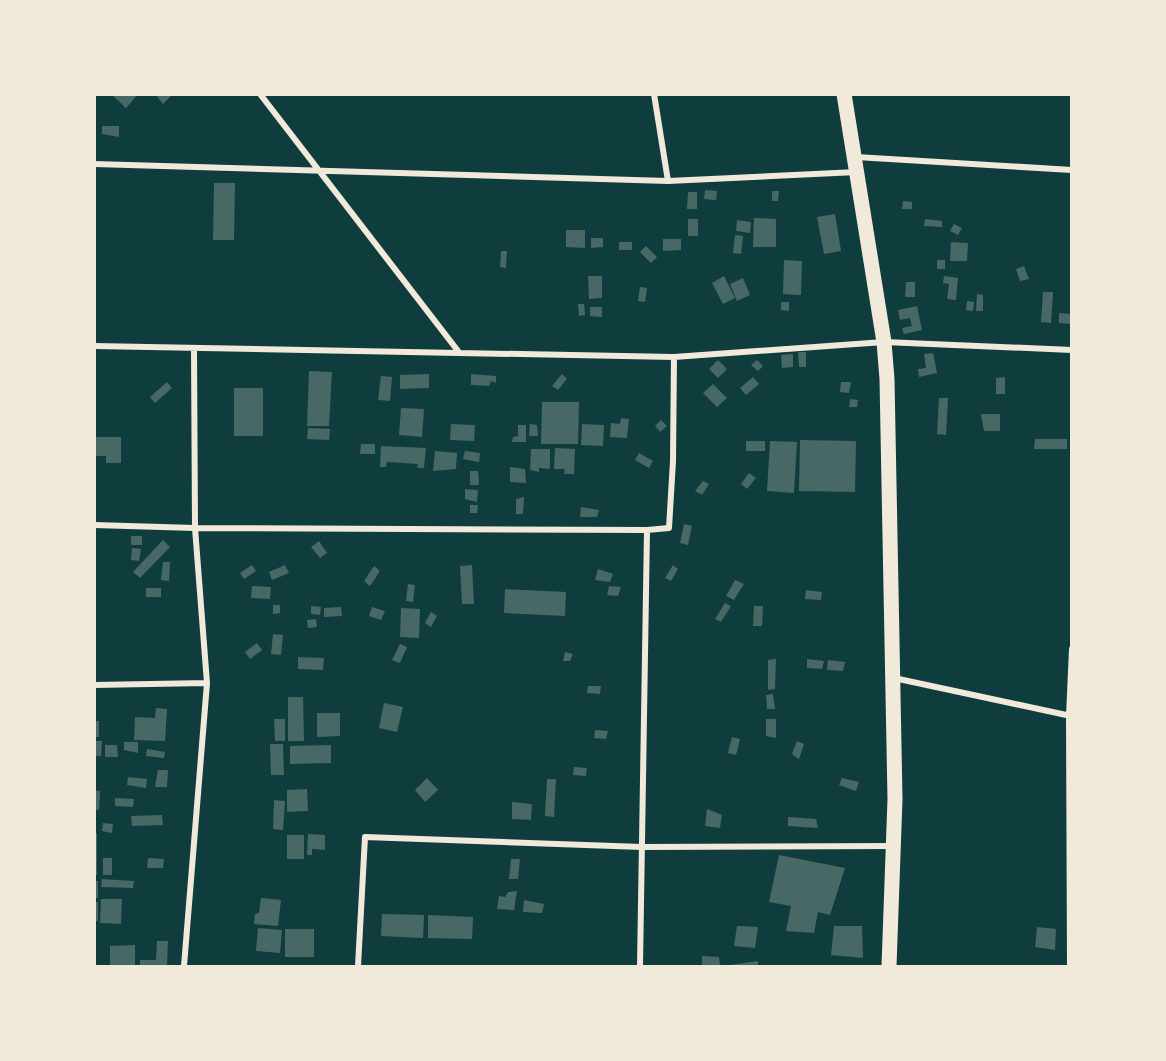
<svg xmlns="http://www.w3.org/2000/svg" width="1166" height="1061" font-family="Karla,sans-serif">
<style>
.building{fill:#486865}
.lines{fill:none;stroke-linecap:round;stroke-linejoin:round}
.minor{stroke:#f1e9da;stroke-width:6}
.primary{stroke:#f1e9da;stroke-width:15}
</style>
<rect width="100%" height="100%" fill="#0f3d3e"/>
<path class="building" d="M111,94H138L126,108Z
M155,94H173L163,104Z
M102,126H119V137L102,134Z
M214,183H235L234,240H213Z
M705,190L717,191L716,200L704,199Z
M772,191H779L778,201H772Z
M688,192H697V209H687Z
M903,201L912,202V209H902Z
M835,214L841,251L824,254L817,217Z
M754,218L776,219V247H753Z
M688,219H698V236H688Z
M925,219L942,221V227L924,226Z
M737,220L751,222L750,233L736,231Z
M954,224L962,228L958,235L950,231Z
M566,230H585V248L566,247Z
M735,235L743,236L741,254L733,253Z
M591,238H603V247L591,248Z
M663,239H681V250L663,251Z
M619,242H632V250H619Z
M951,242L968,243L967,261H950Z
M646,246L657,257L651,263L640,252Z
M501,251H507L506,268L500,267Z
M784,260L802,261L801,295L783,294Z
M937,260H945V269H937Z
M1024,266L1029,279L1020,281L1016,269Z
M588,276H602V298L589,299Z
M724,276L735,298L723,304L712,283Z
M944,276L958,278L956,300L947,299L949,284L943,283Z
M743,278L750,295L737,301L730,284Z
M906,282H915V297H905Z
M640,287L647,288L645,302L638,301Z
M1043,292H1053L1051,323L1041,322Z
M977,294L983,295V311H976Z
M967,301L974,302L973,311L966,310Z
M781,302H789V311L781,310Z
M578,304H584L585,315L579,316Z
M917,306L922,330L904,334L902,328L912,326L910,318L900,320L898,310Z
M590,307H602V317L590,316Z
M1059,313L1072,314V324L1059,323Z
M798,352H806V367H799Z
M933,353L937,373L919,377L918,369L926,368L924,354Z
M793,354V367L782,368L781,355Z
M718,360L727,369L718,378L709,369Z
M757,360L763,366L758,371L751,365Z
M309,371L332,372L329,426H307Z
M429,374V388L400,389V375Z
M471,374L496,376V383L491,381L489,386L471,385Z
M562,374L567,379L558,390L552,386Z
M381,376L392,377L390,401L378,400Z
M753,377L759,384L746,395L740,388Z
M1005,377V394H996V378Z
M167,382L172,388L155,403L150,397Z
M841,382H851L849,393L840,392Z
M713,384L727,398L717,407L703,393Z
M234,388H263V436H234Z
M939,398H948L946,435L937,434Z
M850,399L858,400L857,407H849Z
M542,402H579L578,444H541Z
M401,408L424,409L422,437L399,435Z
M981,414H1000V431H984Z
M621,418L629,419L627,438L610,437L611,423L620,424Z
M661,420L667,426L660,432L655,426Z
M451,424L475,425L474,441L450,440Z
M530,424L537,425L538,436H529Z
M582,424L604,425L603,446L581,445Z
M518,425H526V442H512L513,437L518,436Z
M308,428L330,429L329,440L307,439Z
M94,437H121V463H106V456H94Z
M1035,439H1067V449H1034Z
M800,440L856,441L855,492L799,491Z
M746,441H765V451H746Z
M770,441L797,442L794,493L767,491Z
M361,444H375V454H360Z
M381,446L426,448L424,468H417L418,464L387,462L386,467H380Z
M555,448L575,449L574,474H564L565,469H554Z
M531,449H550V469L539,468V472L530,470Z
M435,451L457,453L456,469L433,471Z
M465,451L480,453L479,462L463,459Z
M639,453L653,461L649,468L635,460Z
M510,467L525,469L526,483L510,482Z
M470,471H478L479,485H470Z
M749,473L756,478L747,489L741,484Z
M703,481L709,484L702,495L695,491Z
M465,489L478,490L477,502L465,499Z
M524,497L523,514H516V499Z
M470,505H478L477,513H470Z
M581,507L599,510L597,517H580Z
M684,524L692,526L688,545L680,543Z
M131,536H142V545H131Z
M163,540L170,547L140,578L133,572Z
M319,541L327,553L320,558L311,547Z
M132,548L141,549L139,561L131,560Z
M163,562H170L169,581L161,580Z
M252,565L256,571L244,579L240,573Z
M285,565L289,573L272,580L269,572Z
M472,565L474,604H462L460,566Z
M673,565L678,569L671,581L665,578Z
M374,566L380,571L370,586L364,581Z
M598,569L613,574L610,582L595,580Z
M735,580L744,584L734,600L726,596Z
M408,584L415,585L413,602L406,601Z
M252,586L271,587L270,599L251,598Z
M609,586L621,587L618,596L607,595Z
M146,588H161V597H146Z
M505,589L566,592L565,616L504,613Z
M806,590L822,592L821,600L805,599Z
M725,603L731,606L721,622L715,619Z
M273,605H280V613L273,614Z
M311,606L321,607L320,615L311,614Z
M754,606H763L762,626H753Z
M341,607L342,616L324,617V608Z
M372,607L385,611L381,620L369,616Z
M401,608L420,609L419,638L400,637Z
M431,612L437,616L431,627L425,623Z
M316,619L317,627L308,628L307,620Z
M273,634L283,635L281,655L271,654Z
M257,643L262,650L250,659L245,652Z
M400,644L407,647L400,663L392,660Z
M565,652L573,654L570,661H563Z
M298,657L324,658L323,670L298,669Z
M776,659L775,689L768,690V660Z
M807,659L824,661L822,669L807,668Z
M828,660L845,662L843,671L827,670Z
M588,686H601L600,694L587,693Z
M773,694L775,709H767L766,695Z
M288,697H303L304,741H288Z
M384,703L403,707L397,732L379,728Z
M156,708L167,709L165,741L134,740L135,717L155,718Z
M317,713H340V736L317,737Z
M274,719H285V741H275Z
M766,719H776V738L766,736Z
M94,721H99V737H94Z
M595,730L608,731L606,739L594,738Z
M732,737L740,739L736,755L728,753Z
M94,741H102L101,756H94Z
M797,741L804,744L799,759L792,754Z
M124,742H138V753L124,750Z
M270,744H283L284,775H271Z
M105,745H117L118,757H105Z
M331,745V763L290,764V746Z
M147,749L165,752L164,758L146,756Z
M574,767L587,768L586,776L573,775Z
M158,770H168L167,787H155Z
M128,777L147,779L146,788L127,785Z
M427,778L438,790L425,802L415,790Z
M842,778L859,782L856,791L839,785Z
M547,779H556L554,817L545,816Z
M307,789L308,811L287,812V790Z
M94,790L100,791L99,810H94Z
M115,798L134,799L133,807L115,806Z
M274,800L285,801L283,830L273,829Z
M512,802L532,804L531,820L512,819Z
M707,809L722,815L720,828L705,826Z
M162,815L163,825L132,826L131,816Z
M788,817L816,819L818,828L788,826Z
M103,823L113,824L112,833L102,831Z
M94,833H97V875H94Z
M308,834L325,835V850L312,849V855H307Z
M287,835H304V859H287Z
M779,855L845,868L830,915L818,912L814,933L786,931L791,906L769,902Z
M103,858H112V875H103Z
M148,858L164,859L163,868H147Z
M511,859H520L518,879H509Z
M102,879L134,881L133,888L101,887Z
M94,881H98V898H94Z
M517,891L514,910L497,909L499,896L505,897L508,892Z
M261,898L281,900L278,926L254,924L255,914L259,913Z
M101,899H122L121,924L100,923Z
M524,900L544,904L542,913L523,912Z
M94,902H98V921H94Z
M382,914L424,915L423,938L381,936Z
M428,915L473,917L472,939L428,938Z
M737,926L758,927L755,948L734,946Z
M834,926H862L863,958L831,955Z
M1037,927L1056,929L1055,950L1035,947Z
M258,928L282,930L280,953L256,951Z
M285,929H314V957H285Z
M157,941H168L167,966H140V960H156Z
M135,945V966H110V946Z
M702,956L719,957L720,966H702Z
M758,961V966H730V965Z"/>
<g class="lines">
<path class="minor" d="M260,94L458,351
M654,94L668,181
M856,157L1072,170
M94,164L668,181L857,172
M94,346L674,357L884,342L1072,350
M94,525L195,528L647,530
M894,678L1071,716
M94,685L207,683
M184,966L207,683L195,528L194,349
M358,966L365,837L642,847L893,846
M640,966L647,530L669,528L673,461L674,357
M1070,966L1069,716L1072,649"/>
<path class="primary" d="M844,94L884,342L887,379L895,799L889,966"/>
</g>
<rect width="1166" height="1061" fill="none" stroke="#f1e9da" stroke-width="192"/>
</svg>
